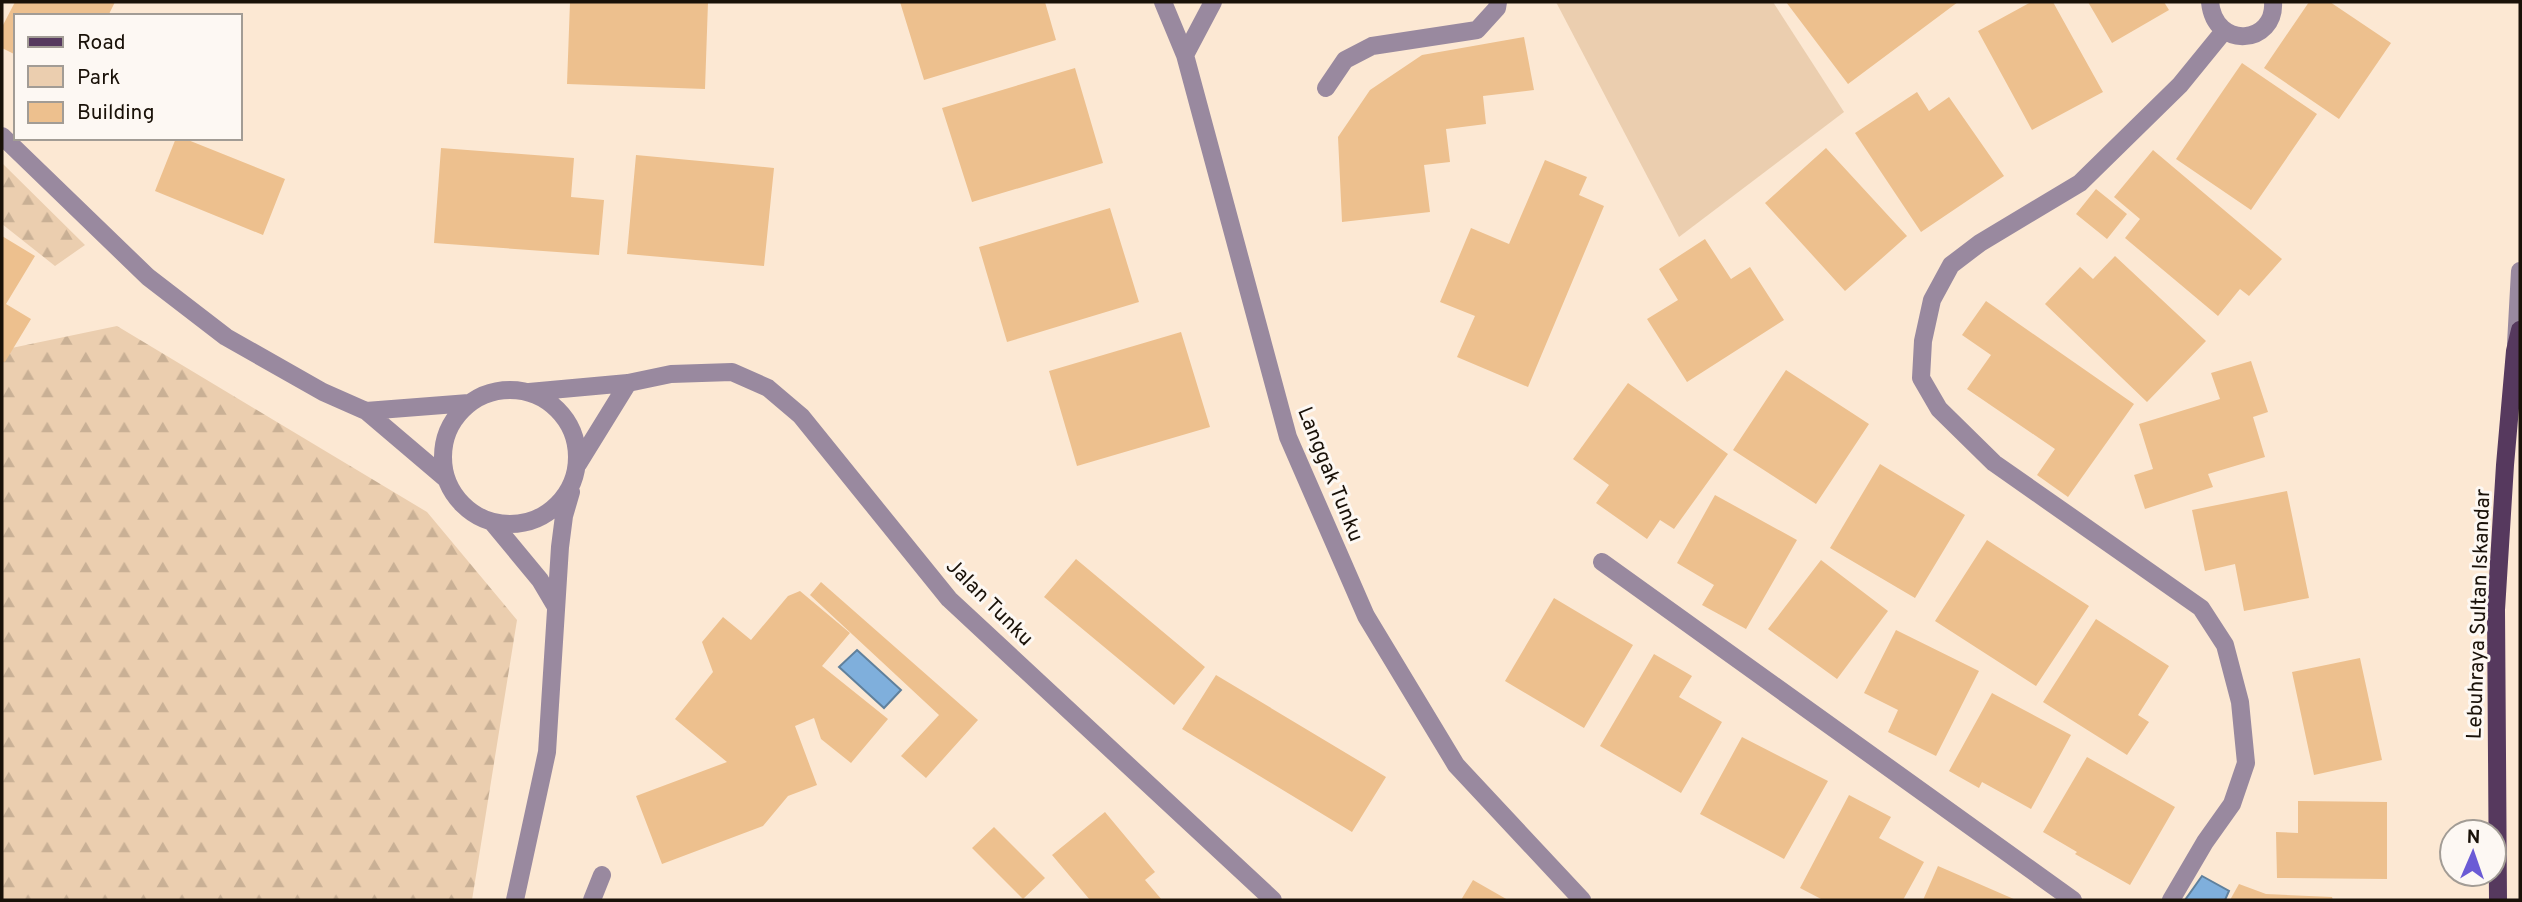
<svg xmlns="http://www.w3.org/2000/svg" width="2522" height="902" font-family="Overpass,sans-serif">
<style>
.green{fill:#ebceaf}
.forest{fill:url(#forest-firs)}
.water{fill:#7fafdc;stroke:#60809c;stroke-width:2}
.building{fill:#edc08e}
.lines{fill:none;stroke-linecap:round;stroke-linejoin:round}
.minor{stroke:#99899f;stroke-width:18}
.major{stroke:#56395e;stroke-width:18}
.labels{text-anchor:middle;stroke-width:6;stroke-linejoin:round;paint-order:stroke}
.street-label{font-size:21px;fill:#191108;stroke:#fdf8f3}
</style>
<defs>
<pattern id="forest-firs" width="22" height="20" patternUnits="userSpaceOnUse" patternTransform="scale(1.75)"><rect width="22" height="20" fill="#ebceaf"/><path d="M5 1l3.5 6h-7zM16 11l3.5 6h-7z" fill="#c9b095"/></pattern>
</defs>
<rect width="100%" height="100%" fill="#fce8d3"/>
<path class="green" d="M1556,2H1773L1844,112L1679,237Z"/>
<path class="forest" d="M2,163L85,245L55,266L2,224Z
M117,326L427,512L517,620L472,900H2V350Z"/>
<path class="water" d="M857,650L901,690L884,708L839,667Z
M2202,876L2229,891L2225,900H2185Z"/>
<path class="building" d="M15,2H115L108,16H16V55L2,48V27Z
M570,2H708L705,89L567,84Z
M900,2H1045L1056,40L924,80Z
M1786,2H1958L1848,84Z
M2031,2H2053L2103,92L2032,130L1978,31Z
M2088,2H2164L2169,10L2112,43Z
M2309,2H2330L2391,43L2339,119L2264,68Z
M1524,37L1534,90L1483,96L1486,124L1446,129L1450,162L1424,165L1430,212L1342,222L1338,137L1370,90L1422,55Z
M2242,63L2317,114L2251,210L2176,159Z
M1075,68L1103,163L972,202L942,108Z
M1917,92L1929,111L1949,97L2004,176L1921,232L1855,133Z
M176,138H183L285,179L263,235L155,191Z
M441,148L574,158L571,197L604,200L599,255L434,243Z
M1826,148L1907,236L1845,291L1765,203Z
M2153,150L2282,259L2249,296L2240,289L2218,316L2125,238L2140,219L2114,197Z
M636,155L774,168L764,266L627,254Z
M1545,160L1587,177L1579,195L1604,206L1528,387L1457,357L1475,316L1440,302L1471,228L1509,244Z
M2096,189L2127,214L2107,239L2076,214Z
M1110,208L1139,302L1007,342L979,247Z
M2,236L35,256L6,304L31,319L5,362L2,361Z
M1705,239L1731,279L1750,267L1784,320L1687,382L1647,319L1678,300L1659,269Z
M2115,256L2206,341L2147,402L2045,304L2080,267L2093,279Z
M1986,301L2134,404L2068,497L2037,475L2055,449L1967,389L1991,355L1962,335Z
M1181,332L1210,427L1077,466L1049,371Z
M2251,361L2268,412L2253,417L2265,457L2208,474L2213,487L2145,509L2134,475L2153,469L2139,424L2220,399L2211,373Z
M1786,370L1869,424L1816,504L1733,450Z
M1628,383L1728,454L1674,529L1660,520L1647,539L1596,503L1609,485L1573,459Z
M1880,464L1965,515L1915,598L1830,548Z
M2287,491L2309,598L2244,611L2235,564L2205,571L2192,510Z
M1715,495L1797,540L1746,629L1702,605L1714,585L1677,563Z
M1987,540L2089,606L2036,686L1935,621Z
M1076,559L1205,667L1174,705L1044,597Z
M1821,560L1888,611L1837,679L1768,629Z
M821,582L978,720L926,778L901,756L939,715L810,595Z
M800,591L850,633L822,666L888,719L851,763L821,739L814,718L795,726L817,785L788,796L763,826L662,864L636,796L727,762L675,719L713,672L702,642L723,617L751,640L788,596Z
M1554,598L1633,645L1584,728L1505,681Z
M2096,619L2169,666L2138,715L2149,722L2127,755L2043,702Z
M1896,630L1979,671L1936,756L1888,732L1898,710L1864,693Z
M1654,654L1692,676L1679,697L1722,722L1681,793L1600,746Z
M2360,658L2382,760L2314,775L2292,672Z
M1216,675L1386,777L1352,832L1182,729Z
M1992,693L2071,735L2031,809L1982,782L1979,788L1949,771Z
M1742,737L1828,781L1784,859L1700,814Z
M2087,757L2175,807L2130,885L2075,854L2077,852L2043,832Z
M1849,795L1891,817L1879,838L1924,862L1903,900H1823L1800,888Z
M2298,801L2387,802V879L2277,878L2276,832L2298,833Z
M1105,812L1155,872L1145,880L1162,900H1090L1052,855Z
M994,827L1045,878L1023,899L972,848Z
M1938,866L2016,900H1923Z
M1473,880L1508,900H1461Z
M2239,884L2266,894L2332,897L2333,900H2230Z"/>
<g class="lines">
<path class="minor" d="M1163,2L1185,55L1288,437L1366,616L1456,765L1582,900
M2210,2C2215,51 2276,44 2273,2
M1185,55L1213,2
M1326,88L1345,60L1372,46L1477,30L1497,8L1498,2
M2,136L148,277L226,337L323,392L366,411L446,479
M2516,344L2520,271
M443 457a67 67 0 1 1 134 0a67 67 0 1 1-134 0Z
M529,392L628,383L671,374L732,372L768,388L801,416L949,599L1273,900
M366,411L469,403
M578,464L628,383
M492,522L540,580L556,607
M1602,562L2073,900
M515,900L547,752L560,547L564,516L571,492
M592,900L602,875
M2171,900L2205,842L2232,804L2246,763L2240,702L2225,645L2201,608L1994,463L1939,409L1921,378L1923,341L1932,300L1951,265L1980,243L2080,183L2180,85L2224,31"/>
<path class="major" d="M2498,900L2496,610L2505,465L2515,351L2520,330"/>
</g>
<g class="labels">
<g class="street-label">
<text transform="translate(1331 474) rotate(68)" y="7">Langgak Tunku</text>
<text transform="translate(990 602) rotate(45)" y="7">Jalan Tunku</text>
<text transform="translate(2478 614) rotate(-88)" y="7">Lebuhraya Sultan Iskandar</text>
</g>
</g>
<rect width="2522" height="902" fill="none" stroke="#191108" stroke-width="7"/>
<rect x="14" y="14" width="228" height="126" fill="#fdf8f3" stroke="#a29c95" stroke-width="2"/>
<rect x="28" y="37" width="35" height="10" fill="#56395e" stroke="#a29c95" stroke-width="2"/>
<text x="77" y="49" font-size="21" fill="#191108">Road</text>
<rect x="28" y="66" width="35" height="21" fill="#ebceaf" stroke="#a29c95" stroke-width="2"/>
<text x="77" y="84" font-size="21" fill="#191108">Park</text>
<rect x="28" y="102" width="35" height="21" fill="#edc08e" stroke="#a29c95" stroke-width="2"/>
<text x="77" y="119" font-size="21" fill="#191108">Building</text>
<g transform="translate(2473 853) rotate(2)"><circle r="33" fill="#fdf8f3" stroke="#a29c95" stroke-width="2"/>
<path d="M0-5L12 26L0 18L-12 26Z" fill="#6b5bd5"/>
<text y="-10" font-size="19" font-weight="bold" text-anchor="middle" fill="#191108">N</text>
</g>
</svg>
